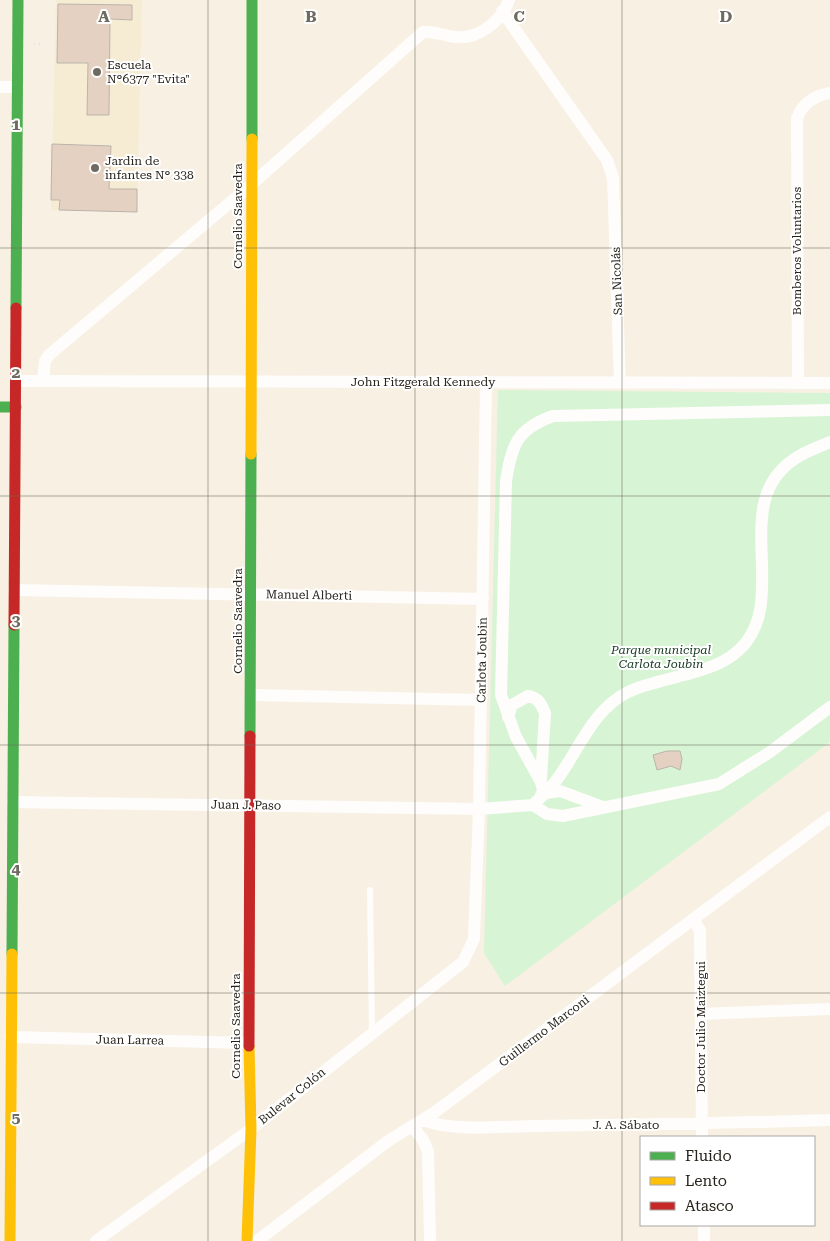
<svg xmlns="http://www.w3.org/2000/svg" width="830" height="1241" font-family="'Roboto Serif',serif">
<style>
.built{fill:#f6ecd4}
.green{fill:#d7f4d5}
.building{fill:#e4d1c2;stroke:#bbb4ab}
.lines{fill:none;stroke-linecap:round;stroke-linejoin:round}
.path{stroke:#e3e1dd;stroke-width:2;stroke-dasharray:1 4;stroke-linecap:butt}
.lane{stroke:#fefdfb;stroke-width:6}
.street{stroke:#fefdfb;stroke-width:12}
.fast{stroke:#4caf50;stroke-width:11}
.slow{stroke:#ffc107;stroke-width:11}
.jam{stroke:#c62828;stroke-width:11}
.grid{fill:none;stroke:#706b60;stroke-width:1;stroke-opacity:0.55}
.poi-dot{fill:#706b60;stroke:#fff;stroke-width:2}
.labels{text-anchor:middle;stroke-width:4;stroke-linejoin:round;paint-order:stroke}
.poi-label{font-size:12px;fill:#27231a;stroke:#fff;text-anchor:start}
.street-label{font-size:12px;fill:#27231a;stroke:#fff}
.park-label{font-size:12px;font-style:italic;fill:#15371f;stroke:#fff}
.grid-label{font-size:16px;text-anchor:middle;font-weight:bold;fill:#706b60;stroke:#fff;stroke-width:4;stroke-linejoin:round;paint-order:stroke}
</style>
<rect width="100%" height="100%" fill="#f7f0e3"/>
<path class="built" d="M56,0H142L137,212L51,210Z"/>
<path class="green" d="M498,390L830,393V742L505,986L484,953Z"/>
<path class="building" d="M58,4L132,5V20L110,19L109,115H87L88,63H57Z
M52,144L111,146L109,189H137V212L59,210L60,200H51Z
M667,751H680L682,759L680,770L671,766L657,770L653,755Z"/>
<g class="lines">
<path class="path" d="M34,44H44"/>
<path class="lane" d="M370,890L372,1032"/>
<path class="street" d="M502,11L607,160L613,178L620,383
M0,87H18
M16,381L830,383
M43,381L45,361L49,355L252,184L423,32C434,31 443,35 454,37C478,40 501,22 509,0
M798,383L797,119C802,103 814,96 830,93
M14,590L483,599
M251,695L481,700
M508,717L512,705L528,696C539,698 541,704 545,713L541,779
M546,793L560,791L603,807
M540,798C575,768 584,714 628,692C667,673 729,677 752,633C760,619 762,602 762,586C764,539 749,488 796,458C806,451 819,447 830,442
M13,802L479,809L533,805L547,814L563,816L719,784L770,752L830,707
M533,805L540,798L543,790L541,782L516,737L501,695L506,481C512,444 517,429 553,416L830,410
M693,920L700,930V939L702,1137
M700,1014L830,1009
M11,1037L249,1043
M423,1120C451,1132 506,1126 537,1126C635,1125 732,1123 830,1120
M412,1126L423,1140L428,1151L430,1241
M704,1225V1241
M96,1241L251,1129L463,962L474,939L479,809L486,382
M257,1241L388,1141L435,1112L830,817"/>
<path class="fast" d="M252,139V0
M16,308L18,0
M0,407H16
M250,736L251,454
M12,954L14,625"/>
<path class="slow" d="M251,454L252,139
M10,1241L12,954
M247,1241L251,1129L249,1046"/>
<path class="jam" d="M14,625L16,308
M249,1046L250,736"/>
</g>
<path class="grid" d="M208,0V1241M415,0V1241M622,0V1241M0,248H830M0,496H830M0,745H830M0,993H830"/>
<g class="poi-dot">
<circle cx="97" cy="72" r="5"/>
<circle cx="95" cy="168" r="5"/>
</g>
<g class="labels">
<g class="poi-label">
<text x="107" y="69">Escuela<tspan x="107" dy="14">N°6377 "Evita"</tspan></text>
<text x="105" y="165">Jardin de<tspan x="105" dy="14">infantes N° 338</tspan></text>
</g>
<g class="street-label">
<text transform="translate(238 216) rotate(-90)" y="4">Cornelio Saavedra</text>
<text transform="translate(797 251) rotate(-90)" y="4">Bomberos Voluntarios</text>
<text transform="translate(617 281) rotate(-92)" y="4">San Nicolás</text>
<text x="423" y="386">John Fitzgerald Kennedy</text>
<text transform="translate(309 595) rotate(1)" y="4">Manuel Alberti</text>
<text transform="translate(238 621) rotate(-90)" y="4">Cornelio Saavedra</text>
<text transform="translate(482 660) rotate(-89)" y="4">Carlota Joubin</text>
<text transform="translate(246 805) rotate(1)" y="4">Juan J. Paso</text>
<text transform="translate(236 1026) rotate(-90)" y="4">Cornelio Saavedra</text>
<text transform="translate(701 1027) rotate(-90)" y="4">Doctor Julio Maiztegui</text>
<text transform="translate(544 1031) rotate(-37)" y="4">Guillermo Marconi</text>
<text transform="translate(130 1040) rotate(1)" y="4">Juan Larrea</text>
<text transform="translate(292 1096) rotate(-39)" y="4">Bulevar Colón</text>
<text x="626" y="1129">J. A. Sábato</text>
</g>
<g class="park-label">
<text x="661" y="654">Parque municipal<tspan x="661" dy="14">Carlota Joubin</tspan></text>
</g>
</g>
<g class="grid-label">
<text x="104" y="22">A</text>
<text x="311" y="22">B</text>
<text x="519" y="22">C</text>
<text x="726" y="22">D</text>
<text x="16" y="130">1</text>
<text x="16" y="378">2</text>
<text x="16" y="626">3</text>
<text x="16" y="874">4</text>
<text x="16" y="1123">5</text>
</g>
<rect x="640" y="1136" width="175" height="90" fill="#ffffff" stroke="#a9a7a3"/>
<rect x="650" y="1152" width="25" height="8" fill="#4caf50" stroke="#a9a7a3"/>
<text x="685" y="1161" font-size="15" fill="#27231a">Fluido</text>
<rect x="650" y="1177" width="25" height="8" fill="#ffc107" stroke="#a9a7a3"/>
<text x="685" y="1186" font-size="15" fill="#27231a">Lento</text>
<rect x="650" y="1202" width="25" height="8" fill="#c62828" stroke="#a9a7a3"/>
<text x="685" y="1211" font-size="15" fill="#27231a">Atasco</text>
</svg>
